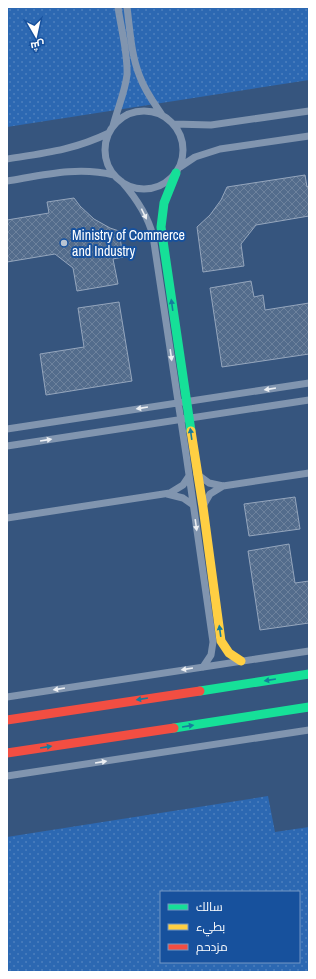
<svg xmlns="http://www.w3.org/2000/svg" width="316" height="979" font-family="'Archivo Narrow',Cairo,sans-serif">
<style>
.park{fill:url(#park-dots);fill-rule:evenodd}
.building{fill:url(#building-cross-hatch);stroke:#95a6bd}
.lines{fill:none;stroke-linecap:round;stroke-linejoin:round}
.street{stroke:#8195af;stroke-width:7}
.fast{stroke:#16e098;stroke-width:9}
.slow{stroke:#ffcf43;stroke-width:9}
.jam{stroke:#f24e42;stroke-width:9}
.oneway{fill:#eceff3}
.oneway2{fill:#177c9c}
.poi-dot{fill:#b9c4d2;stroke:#17519d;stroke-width:1.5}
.labels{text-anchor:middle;stroke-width:4;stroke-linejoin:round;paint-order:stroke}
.poi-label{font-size:14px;fill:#fff;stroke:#17519d;text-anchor:start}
</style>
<defs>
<pattern id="park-dots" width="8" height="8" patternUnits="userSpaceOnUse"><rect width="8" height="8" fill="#2c68b2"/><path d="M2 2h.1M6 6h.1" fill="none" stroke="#4c7fbe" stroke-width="1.8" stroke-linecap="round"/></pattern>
<pattern id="building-cross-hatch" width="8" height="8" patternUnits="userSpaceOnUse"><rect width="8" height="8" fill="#536c8c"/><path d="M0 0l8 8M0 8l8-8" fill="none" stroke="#6d829d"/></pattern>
</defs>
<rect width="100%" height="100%" fill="#36557e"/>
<path class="park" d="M7,7H309V80L7,127Z
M268,796L275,832L309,827V972H7V837ZM161,892H299V962H161Z"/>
<path class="building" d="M305,175L307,187L309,186V216L256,225L241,244L244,266L203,272L197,227L210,215L221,200L227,187Z
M74,198L80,206L94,219L110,228L119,231L123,257L113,259L118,284L77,291L73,268L55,254L7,262V220L49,213L47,202Z
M251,281L254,297L263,295L265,310L309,303V354L222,367L210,288Z
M119,302L132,381L46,395L40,354L84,347L78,308Z
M295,497L300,529L249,536L244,504Z
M289,544L295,583L309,581V623L260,630L248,551Z"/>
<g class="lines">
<path class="street" d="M127,7C130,30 131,55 140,77C145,91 154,103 162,115
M105 150a39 39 0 1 1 78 0a39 39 0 1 1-78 0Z
M174,124L211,125L309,111
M113,126C117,110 125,92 127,75C128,53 121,29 118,7
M7,159C45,153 74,150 109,133
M180,167L195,157L220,149L309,136
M7,181C43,175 78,166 114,175
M122,182C136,198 148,216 153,236L186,454L213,642L211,655L203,667
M7,429L309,383
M7,446L309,400
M197,474L209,483L223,486L309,473
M167,494L183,498L193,505
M203,506L210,494L223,486
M7,518L170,493L183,485L189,476
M7,697L309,651
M7,776L309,730"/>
<path class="fast" d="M176,173L164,203L161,227L191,431
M200,691L309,674
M174,728L309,707"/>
<path class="slow" d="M191,431L203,507L221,641L229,653L241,661"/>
<path class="jam" d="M7,720L200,691
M7,753L174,728"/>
</g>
<defs><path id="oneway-solid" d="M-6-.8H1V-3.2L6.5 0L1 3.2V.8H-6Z"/></defs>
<g class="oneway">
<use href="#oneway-solid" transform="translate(144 214) rotate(64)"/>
<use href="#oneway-solid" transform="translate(171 355) rotate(82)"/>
<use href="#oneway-solid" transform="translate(270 389) rotate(171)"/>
<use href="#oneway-solid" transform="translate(142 408) rotate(171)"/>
<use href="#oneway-solid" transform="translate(46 440) rotate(-9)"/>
<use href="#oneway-solid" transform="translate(196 525) rotate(82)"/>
<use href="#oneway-solid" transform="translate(187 669) rotate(171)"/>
<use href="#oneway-solid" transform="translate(59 689) rotate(171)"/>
<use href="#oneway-solid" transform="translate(101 762) rotate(-9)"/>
</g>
<g class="oneway2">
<use href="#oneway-solid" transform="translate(172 305) rotate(-98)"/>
<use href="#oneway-solid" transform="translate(191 434) rotate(-98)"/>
<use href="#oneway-solid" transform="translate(220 631) rotate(-98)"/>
<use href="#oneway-solid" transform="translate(270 680) rotate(171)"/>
<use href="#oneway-solid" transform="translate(142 699) rotate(171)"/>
<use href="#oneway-solid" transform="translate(188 726) rotate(-9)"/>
<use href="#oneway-solid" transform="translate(46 747) rotate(-9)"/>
</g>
<circle class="poi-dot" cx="64" cy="243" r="4"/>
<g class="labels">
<g class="poi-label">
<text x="72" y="240">Ministry of Commerce<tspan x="72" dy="16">and Industry</tspan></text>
</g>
</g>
<rect width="316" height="979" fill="none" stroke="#ffffff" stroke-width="16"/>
<rect x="160" y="891" width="140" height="72" fill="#17519d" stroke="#7497c4"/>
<rect x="168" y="904" width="20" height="6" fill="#16e098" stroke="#7497c4"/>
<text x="196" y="911" font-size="12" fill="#ffffff">سالك</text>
<rect x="168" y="924" width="20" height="6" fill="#ffcf43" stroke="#7497c4"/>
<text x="196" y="931" font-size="12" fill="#ffffff">بطيء</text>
<rect x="168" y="944" width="20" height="6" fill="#f24e42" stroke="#7497c4"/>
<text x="196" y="951" font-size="12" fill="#ffffff">مزدحم</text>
<g transform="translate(36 36) rotate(171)" stroke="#17519d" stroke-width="3" paint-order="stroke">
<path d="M0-3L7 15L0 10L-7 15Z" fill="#ffffff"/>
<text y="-6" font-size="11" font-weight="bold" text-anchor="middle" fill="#ffffff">ش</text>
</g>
</svg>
